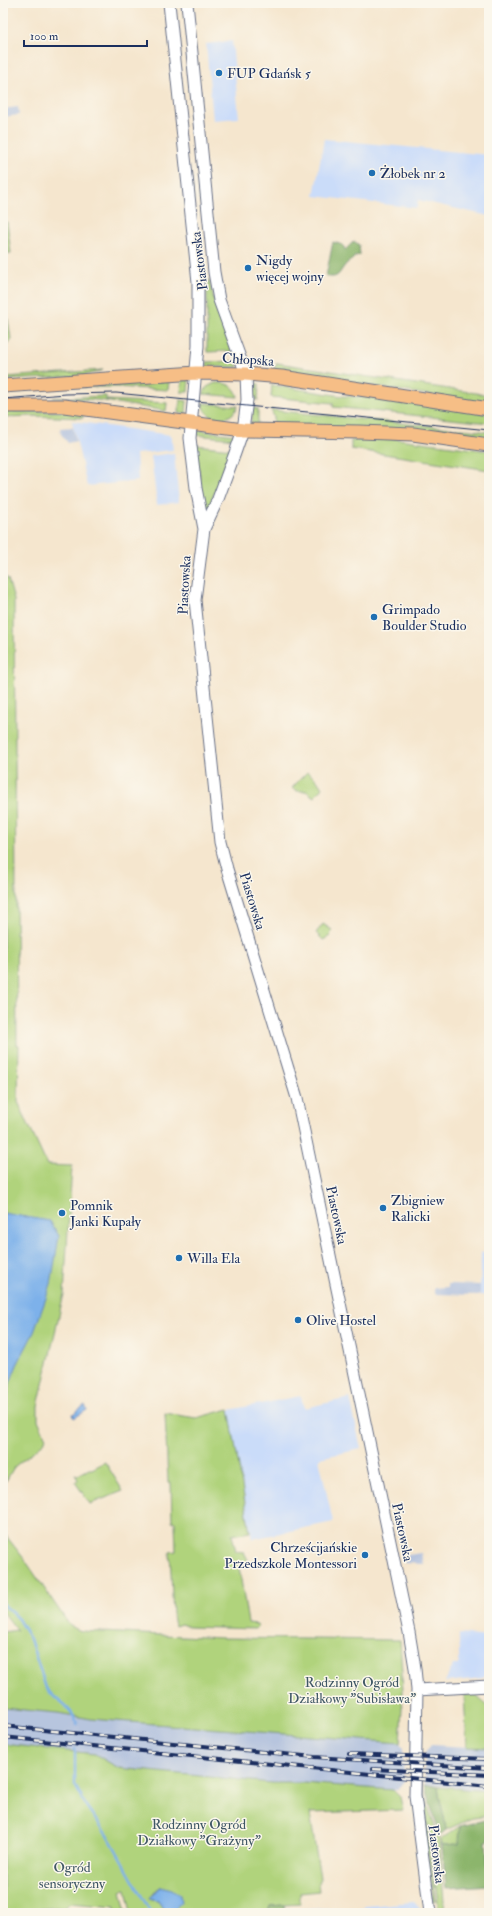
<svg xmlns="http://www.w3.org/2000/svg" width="492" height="1916" font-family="'IM FELL Double Pica',serif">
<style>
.built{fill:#cadcf9}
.industrial{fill:#b7c5de}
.green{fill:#b0d37c;stroke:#66816d}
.forest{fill:#8cb56c;stroke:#547265}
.water{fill:#7db1ea;stroke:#4c70a4}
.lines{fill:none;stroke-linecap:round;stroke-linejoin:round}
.stream{stroke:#7db1ea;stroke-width:2.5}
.minor-casing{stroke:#676f85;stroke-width:13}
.major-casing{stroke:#676f85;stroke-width:15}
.minor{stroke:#fff;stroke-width:11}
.major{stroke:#f6be86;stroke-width:13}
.tram{stroke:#1b2f5e;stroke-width:1}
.rail-casing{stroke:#1b2f5e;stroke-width:4}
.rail{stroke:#fbf7ec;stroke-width:2.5;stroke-dasharray:8;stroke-linecap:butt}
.poi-dot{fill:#1f6fb2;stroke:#fbf7ec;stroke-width:1.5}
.labels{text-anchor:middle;stroke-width:3;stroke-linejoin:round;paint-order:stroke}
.poi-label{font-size:14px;fill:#1b2f5e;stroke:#fbf7ec;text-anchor:start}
.street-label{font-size:14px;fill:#1b2f5e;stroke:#fbf7ec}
.park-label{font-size:14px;fill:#405866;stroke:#fbf7ec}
</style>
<rect width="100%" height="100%" fill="#fbf7ec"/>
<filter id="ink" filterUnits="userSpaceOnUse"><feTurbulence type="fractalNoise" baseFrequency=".025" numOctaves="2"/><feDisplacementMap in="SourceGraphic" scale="8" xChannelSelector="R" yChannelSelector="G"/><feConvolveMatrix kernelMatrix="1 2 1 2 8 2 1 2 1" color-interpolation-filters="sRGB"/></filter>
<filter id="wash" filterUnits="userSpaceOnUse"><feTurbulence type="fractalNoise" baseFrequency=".012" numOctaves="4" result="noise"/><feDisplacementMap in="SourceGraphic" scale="16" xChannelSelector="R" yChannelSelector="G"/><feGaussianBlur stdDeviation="0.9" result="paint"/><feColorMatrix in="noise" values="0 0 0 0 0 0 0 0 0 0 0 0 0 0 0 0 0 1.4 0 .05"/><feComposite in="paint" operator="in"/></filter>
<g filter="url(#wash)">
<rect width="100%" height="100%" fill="#f5e6ce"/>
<path class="built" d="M232,41L239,118L213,120L206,44Z
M324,139L489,155V216L418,200L417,208L314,196Z
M3,280L8,319L3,320Z
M72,421L171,435L173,450L136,454L138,481L87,486Z
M174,453L179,502L157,505L151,456Z
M486,1242H489V1296L480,1295L481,1252H487Z
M301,1396L304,1408L350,1398L361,1449L319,1458L333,1522L252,1539L229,1410Z
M459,1634L489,1637L487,1674L483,1678L445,1682L453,1665H459Z
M414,1902L421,1910L422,1913H358L365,1906Z
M328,1908L333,1913H285V1911Z"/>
<path class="industrial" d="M18,107L19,115L3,117V109Z
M73,427L76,441L68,443L61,434L60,428Z
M448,1284L480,1285V1295L434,1294V1288L448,1287Z
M421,1553L423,1564L404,1563L402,1556Z
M3,1708L58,1713L91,1719L400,1743L403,1748L404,1782L398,1790H393L303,1783H271L118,1768L95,1754L3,1744Z
M431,1745L489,1748V1794L488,1791L425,1784V1753Z"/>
<path class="green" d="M7,222L11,253L3,254V223Z
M209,279L218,316L232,351L207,352V285Z
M8,319L11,339L3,349V320Z
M236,361L238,367H207V362Z
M277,363L489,395V404L273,371Z
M103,370L83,376L8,380L7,377Z
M182,380H189L188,392H181Z
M169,381L168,390L117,387H80Z
M215,383C226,382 236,386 238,397L203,394L207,387Z
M251,383L259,384L258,400L253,399Z
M272,385L342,396L384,398L489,414V423L333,407V403L271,397Z
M106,396V400L167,403L166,411L99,400L53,398Z
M180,400L187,401L186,414L179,413Z
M202,403L238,406C231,424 205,422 202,403Z
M253,408L258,409V425H251Z
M271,410L489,432V440L274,426V417Z
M3,411L83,412V418L32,416L3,417Z
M197,430L235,435L234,439L197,435Z
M383,437L489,451V470L351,449V441Z
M196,445L231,449L205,518L197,455Z
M3,574L8,579L14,600L17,1045H19L18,1102L47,1165L72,1166L64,1294L38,1406V1420L46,1438L45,1439V1442L14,1467L6,1481L3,1482Z
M307,772L316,779L322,788L314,797L306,791H297L292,788Z
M323,924L332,930L330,936L323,940L316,933Z
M229,1409L250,1532L232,1535L236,1551L244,1552L248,1560L246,1565L239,1567L248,1623L257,1624L258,1627L255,1629L189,1627L181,1624L175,1626L173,1616L170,1552L176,1551L175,1522L172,1521L171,1483L168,1482L165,1413L196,1418Z
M105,1462L123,1491L90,1504L75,1482L78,1480L75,1474L78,1475L89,1469H92Z
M3,1532L25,1560L70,1626L81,1631L222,1638L400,1640L403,1691L400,1743L91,1719L58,1713L3,1708V1632L17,1630L3,1612Z
M464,1695H475L489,1707V1748L467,1747Z
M3,1744L95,1754L118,1768L271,1783H303L393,1790L400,1797L403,1810L310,1813L320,1878L318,1883L319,1891L300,1893V1904L270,1906L268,1913H175L176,1907L157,1888L150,1897L152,1900L158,1901L166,1913H131L126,1889L121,1890L126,1913H115V1907L69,1903L66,1907C45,1907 24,1913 3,1913Z
M419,1783H421L435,1900L433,1902L420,1804Z
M438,1787L488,1791L489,1816L472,1818L446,1830C445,1815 439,1802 438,1787Z
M424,1796L439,1838L445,1913L439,1912Z
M460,1826L459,1844L442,1845L441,1839Z"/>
<path class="forest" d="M354,241L359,245L360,255L355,256C352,261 349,261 346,264C339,272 339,280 326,276L333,242L343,245L345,250Z
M425,1784L438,1787C439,1802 445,1815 446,1830L440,1835L427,1795Z
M489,1819V1841H486L489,1885L446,1888L442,1845L459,1844L460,1826Z
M284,1905L285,1913H268L270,1906Z"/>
<path class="water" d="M3,1213L50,1221L59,1236L51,1284L34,1332L17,1365L10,1383L3,1423Z
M85,1405L87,1410L74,1418L73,1414Z
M160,1886L172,1889L180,1895L181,1903L176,1907L175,1913H166L158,1901L149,1899Z"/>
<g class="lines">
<path class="stream" d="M3,1604L18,1619L30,1639L46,1688C56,1702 72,1706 77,1724
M75,1749V1785L86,1806L111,1841L151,1913"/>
</g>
</g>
<g filter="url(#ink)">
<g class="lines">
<g class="minor-casing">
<path id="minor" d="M169,3L198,282V346L190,438L196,488L204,529
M187,3L214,272L219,300L246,374L247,400L243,430L235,453L218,499L204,529L195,600L220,842L227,869L297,1098L409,1632L415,1668L417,1690L415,1796L430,1913
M417,1690L489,1686"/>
</g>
<g class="major-casing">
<path id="major" d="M3,386L196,373L246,374L282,377L489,409
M3,406H64L243,430L360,432L413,434L489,445"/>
</g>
<use href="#minor" class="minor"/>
<use href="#major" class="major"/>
<path class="tram" d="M3,399L66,394L116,393L489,430"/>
<g class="rail-casing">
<path id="rail" d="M3,1726L314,1757L489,1768
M3,1737L489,1786
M349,1754L489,1759
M373,1769L489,1775"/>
</g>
<use href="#rail" class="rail"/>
</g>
</g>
<g class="poi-dot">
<circle cx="219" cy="73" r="4"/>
<circle cx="372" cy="173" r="4"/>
<circle cx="248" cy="268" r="4"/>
<circle cx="374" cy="617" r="4"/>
<circle cx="383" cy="1208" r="4"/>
<circle cx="62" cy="1213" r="4"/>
<circle cx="179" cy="1258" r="4"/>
<circle cx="298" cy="1320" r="4"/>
<circle cx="365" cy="1555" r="4"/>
</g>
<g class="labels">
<g class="poi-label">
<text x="227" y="78">FUP Gdańsk 5</text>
<text x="380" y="178">Żłobek nr 2</text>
<text x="256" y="265">Nigdy<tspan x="256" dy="16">więcej wojny</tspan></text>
<text x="382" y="614">Grimpado<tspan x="382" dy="16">Boulder Studio</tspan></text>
<text x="391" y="1205">Zbigniew<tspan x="391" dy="16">Ralicki</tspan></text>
<text x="70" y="1210">Pomnik<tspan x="70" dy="16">Janki Kupały</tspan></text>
<text x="187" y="1263">Willa Ela</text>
<text x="306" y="1325">Olive Hostel</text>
<text x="357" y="1552" text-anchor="end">Chrześcijańskie<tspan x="357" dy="16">Przedszkole Montessori</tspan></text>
</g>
<g class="street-label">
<text transform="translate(199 261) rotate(-97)" y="5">Piastowska</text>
<text transform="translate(248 359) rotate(4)" y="5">Chłopska</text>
<text transform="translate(184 585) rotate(-87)" y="5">Piastowska</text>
<text transform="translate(253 901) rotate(73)" y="5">Piastowska</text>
<text transform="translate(337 1215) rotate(78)" y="5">Piastowska</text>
<text transform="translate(403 1532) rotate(78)" y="5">Piastowska</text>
<text transform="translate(437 1854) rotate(83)" y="5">Piastowska</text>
</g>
<g class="park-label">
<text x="352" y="1687">Rodzinny Ogród<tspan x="352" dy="16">Działkowy "Subisława"</tspan></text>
<text x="199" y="1829">Rodzinny Ogród<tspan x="199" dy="16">Działkowy "Grażyny"</tspan></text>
<text x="72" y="1872">Ogród<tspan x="72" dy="16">sensoryczny</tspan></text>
</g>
</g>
<rect width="492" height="1916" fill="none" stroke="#fbf7ec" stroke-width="16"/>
<path d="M24 40v6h123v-6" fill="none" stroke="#1b2f5e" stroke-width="2"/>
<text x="30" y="40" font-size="12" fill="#1b2f5e" stroke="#fbf7ec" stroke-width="3" paint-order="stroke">100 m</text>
</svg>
